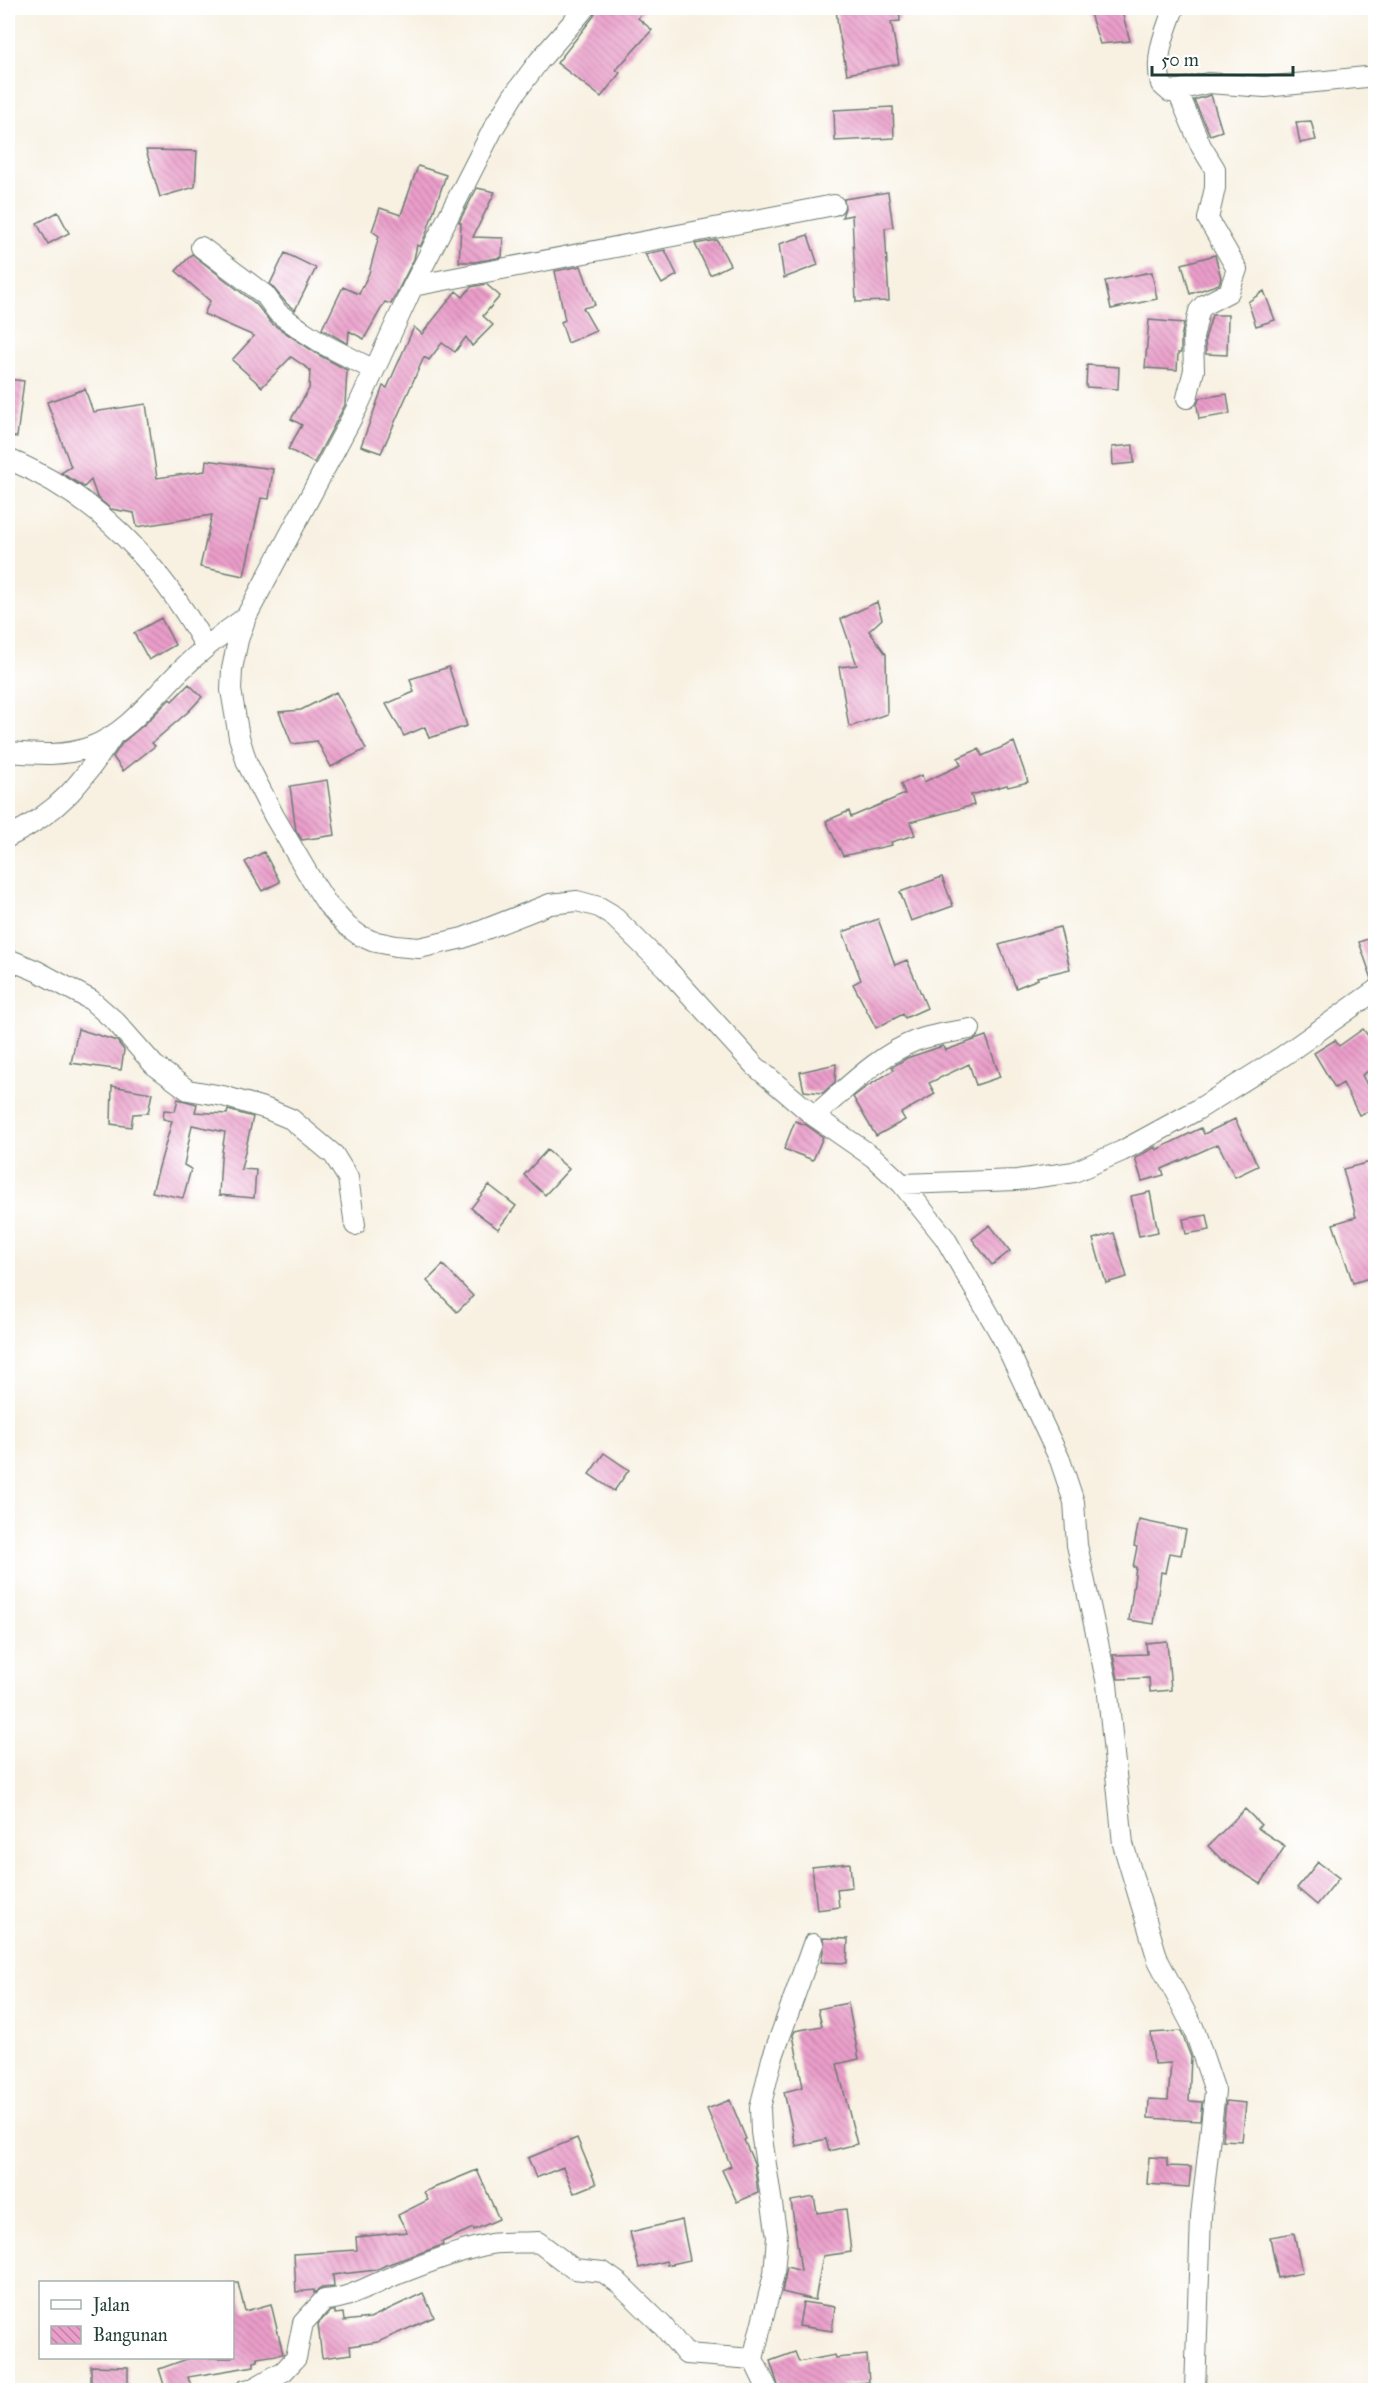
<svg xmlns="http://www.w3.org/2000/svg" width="1383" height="2398" font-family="'IM FELL Great Primer',serif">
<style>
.building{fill:url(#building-back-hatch)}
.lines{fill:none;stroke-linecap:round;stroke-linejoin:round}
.minor-casing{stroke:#6b7c71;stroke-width:22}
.minor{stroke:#fff;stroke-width:20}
</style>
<defs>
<pattern id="building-back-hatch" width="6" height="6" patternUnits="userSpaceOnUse" patternTransform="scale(1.5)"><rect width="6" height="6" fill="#eb9eca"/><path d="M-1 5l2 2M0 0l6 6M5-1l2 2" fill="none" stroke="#be82a5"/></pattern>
</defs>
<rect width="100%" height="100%" fill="#fff"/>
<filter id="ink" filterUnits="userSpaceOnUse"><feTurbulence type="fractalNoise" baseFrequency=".0167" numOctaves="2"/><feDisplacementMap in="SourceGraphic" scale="12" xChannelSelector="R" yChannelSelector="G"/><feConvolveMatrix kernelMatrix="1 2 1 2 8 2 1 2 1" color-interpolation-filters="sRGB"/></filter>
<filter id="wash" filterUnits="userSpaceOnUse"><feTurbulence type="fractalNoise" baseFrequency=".008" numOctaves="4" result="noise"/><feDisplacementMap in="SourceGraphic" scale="24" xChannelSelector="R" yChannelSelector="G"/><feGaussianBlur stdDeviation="1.35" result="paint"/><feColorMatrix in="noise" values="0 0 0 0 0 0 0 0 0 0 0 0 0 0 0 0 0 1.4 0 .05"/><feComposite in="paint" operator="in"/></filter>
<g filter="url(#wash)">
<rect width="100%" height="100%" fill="#f8f1e2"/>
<g id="blocks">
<path class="building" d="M597,8H645L638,18L652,30L616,70L620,73L601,97L557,63L594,16Z
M836,8H899L900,21L891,22L899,64L847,74L838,27Z
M1088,8H1121L1130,41L1100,44Z
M1211,95L1222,131L1210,135L1194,100Z
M893,107L894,138L835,141L834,110Z
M1311,121L1316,140L1300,143L1296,122Z
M146,150L197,151L195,187L160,197Z
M418,166L446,175L426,234L420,247L417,245L414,259L391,304L385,302L364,339L349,331L348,344L322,329L326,320H327L343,287L359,294L369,273L379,236L372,231L380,208L401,215Z
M477,188L495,192L473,237L503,238L502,257L475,262H460L459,264L461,223L459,222Z
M888,192L893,227L885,228L889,301L856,302L852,215L842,217L845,208L844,199Z
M58,212L69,233L48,244L37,223Z
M808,235L818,265L784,278L779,244Z
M717,240L730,265L710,275L695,244Z
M665,250L677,275L662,284L645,254Z
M285,253L316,268L295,310L287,304L270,284Z
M192,254L256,304L271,323L319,355L347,370L345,405L314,463L288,449L302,425L291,419L309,389L310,370L291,357L262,387L232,360L254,336L204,314L210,301L176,271Z
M1215,255L1221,278L1219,284L1190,294L1182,264Z
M581,266L595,305L583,308L596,331L568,343L561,322L565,320L555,271Z
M1152,272L1157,299L1111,309L1105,281Z
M486,284L500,296L483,316L493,325L472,346L466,337L455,352L442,343L429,360L424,357L381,453L361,446L383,386L387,388L414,327L422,334L456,291L463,297L471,287Z
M1264,291L1275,320L1256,326L1248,302Z
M1212,315H1228L1227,355L1206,354L1205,339Z
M1149,320L1184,323L1181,338V353H1178L1177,370L1145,368Z
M1087,365L1119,367L1118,389L1086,387Z
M8,379L24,381L17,437L8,436Z
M85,389L93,412L146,404L157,478L205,471L206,460L273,469L269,499L261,498L244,576L200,567L212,515L137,527L134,513L111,509L97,497L91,480L84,487L61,473L71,467L47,402Z
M1227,394L1230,414L1199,419L1197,405L1199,398Z
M1133,445L1134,463L1113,465L1112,447Z
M877,602L882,619L869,631L886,654L887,714L849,727L839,667L857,665L841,619Z
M161,618L175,645L149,660L134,633Z
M449,667L467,726L429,738L425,727L404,736L386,704L414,692L410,679Z
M189,684L202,697L189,711L152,743L155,746L123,771L113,757L122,743L147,722L170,699L172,701Z
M336,692L366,749L331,767L317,741L292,744L279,712L301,710Z
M1014,742L1028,782L1008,787L1007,785L971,795L974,805L910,822L915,835L891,842L892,845L843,856L826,821L849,811L851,817L905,794L901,784L922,775L924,782L961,765L958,758L979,749L982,756Z
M327,780L335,835L302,840L296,831L290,786Z
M264,852L280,882L262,891L245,862Z
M942,877L953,906L911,921L900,892Z
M878,919L895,965L907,960L927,1008L905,1018L903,1014L876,1028L853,984L861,980L843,932Z
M1060,927L1070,969L1037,977L1038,979L1016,988L999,945Z
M1376,936V978L1372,979L1359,942Z
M78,1029L117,1041L124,1050L121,1070L71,1063Z
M1363,1029L1376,1046V1066L1362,1075L1376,1102V1108L1359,1115L1343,1083L1335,1088L1314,1053L1335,1040L1339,1046Z
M986,1036L1000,1077L976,1085L969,1064L929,1083L935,1094L901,1113L905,1120L876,1136L853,1097L866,1087L894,1070L892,1067L907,1058L943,1046L946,1050Z
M836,1064L835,1082L823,1093L804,1091L800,1072Z
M112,1086L152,1093L148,1113L133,1114L131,1127L111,1124Z
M178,1099L197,1104L195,1112L227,1114L228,1110L253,1117L241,1169L256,1170L254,1198L219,1195L221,1158L225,1132L192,1125L184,1165L191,1169L183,1198L152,1192L172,1121L163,1119L164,1110L175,1111Z
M1235,1119L1258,1166L1235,1177L1218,1144L1162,1169L1164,1175L1142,1181L1135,1158L1155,1147L1156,1150L1201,1128L1204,1134Z
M795,1121L806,1125L823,1137L813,1160L784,1149Z
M547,1150L569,1169L545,1195L524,1175Z
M1371,1162L1376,1181V1276L1353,1283L1333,1224L1356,1217L1343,1169Z
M489,1185L516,1206L498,1229L471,1208Z
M1150,1192L1158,1232L1139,1236L1131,1196Z
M1207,1215L1210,1230L1186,1234L1183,1219Z
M990,1225L1010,1251L992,1265L972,1239Z
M1114,1233L1127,1277L1106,1283L1093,1239Z
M443,1265L473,1296L457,1312L427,1281Z
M604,1453L629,1470L614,1491L589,1474Z
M1139,1520L1186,1530L1181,1555L1169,1553L1165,1573L1161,1572L1154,1624L1129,1620L1136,1567H1133L1137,1547L1134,1546Z
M1167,1641L1171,1690L1150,1692L1149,1678L1118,1679L1113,1655L1147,1654L1146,1643Z
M1245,1809L1261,1825L1257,1828L1285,1846L1261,1884L1222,1860L1208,1846Z
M1318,1862L1339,1878L1317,1905L1297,1888Z
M850,1863L852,1887L837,1889L839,1907L817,1910L812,1867Z
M823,1938L848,1939L847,1963L821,1962L824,1947Z
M848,2003L859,2059L837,2064L857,2144L829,2151L826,2139L796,2146L784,2092L803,2087L793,2035L795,2031L822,2026L818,2009Z
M1181,2031L1191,2057L1189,2101L1202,2102L1200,2121L1148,2118L1149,2099L1168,2100L1171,2063L1154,2064L1151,2033Z
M730,2100L746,2139L744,2140L754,2163L758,2193L737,2202L722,2170L731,2166L707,2109Z
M1226,2101L1246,2103L1242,2141L1222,2140Z
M577,2138L596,2184L574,2193L563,2167L536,2178L528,2158Z
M1149,2157L1167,2158V2166L1191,2167L1189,2187L1147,2184Z
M477,2170L499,2219L474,2230L473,2228L442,2242L443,2245L386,2265L376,2270L333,2275L334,2287L322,2288L314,2293V2290L296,2292L294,2254L357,2250L356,2237L407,2232L398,2215L428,2200L424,2192Z
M814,2197L817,2213L846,2209L851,2252L823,2256L815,2300L782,2292L787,2267L801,2271L791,2201Z
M682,2220L690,2260L667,2265L666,2261L639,2268L630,2232Z
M1294,2233L1302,2273L1278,2278L1270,2237Z
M232,2283H238L245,2311L271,2304L283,2354L257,2358L258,2361L254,2362V2366L188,2377L191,2386L178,2391H166L159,2369L190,2358H232Z
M423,2293L434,2317L378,2342L350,2346L351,2354L322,2358L318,2324L330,2311H335V2314L343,2313L344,2321L370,2318Z
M803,2302L835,2307L832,2331L799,2326Z
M795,2352L799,2362L835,2355L836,2358L867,2355L869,2382L842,2385L843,2391H780L770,2361Z
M91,2366L128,2367V2391H91Z"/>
</g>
</g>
<g filter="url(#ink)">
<use href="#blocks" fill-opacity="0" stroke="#6b7c71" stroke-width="1.5"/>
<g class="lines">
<g class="minor-casing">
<path id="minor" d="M585,8L539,61L513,96L493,129L413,286L357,408L246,617L238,640L232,669L231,690L239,737L247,763L274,816L311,879L327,904L347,926L359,935L372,941L396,946L419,948L463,938L550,904L577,901L599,907L611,914L666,968L755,1066L814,1116L873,1157L902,1184L945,1238L1002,1337L1060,1460L1074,1502L1077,1545L1107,1684L1123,1844L1158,1960L1194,2029L1215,2091L1201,2216L1195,2390
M1174,8C1165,32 1154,57 1161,84L1170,92L1208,83L1265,87L1376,76
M1177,90L1201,146L1215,169V188L1208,219L1237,269L1229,292L1204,305L1199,311L1193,338L1194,370L1187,398
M201,247L265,295L278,313L303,331L325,345L374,370
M413,286L834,205
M8,459C99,497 158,562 206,647
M8,752C34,754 64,757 90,747C128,733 153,697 181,670C201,650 223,633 246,617
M8,837C59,812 81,784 112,737
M8,959L37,971L91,1000L116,1022L154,1065L188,1090L223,1096L267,1109L291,1119L334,1155L348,1178L355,1225
M814,1116C845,1090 877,1056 915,1041C933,1034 952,1032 970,1029
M902,1184L1017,1180L1074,1172L1122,1151L1197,1110L1283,1056L1376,990
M753,2359L774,2274L777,2237L761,2132L760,2108L772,2059L813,1944
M245,2390L254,2388L284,2371L296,2358L303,2323L324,2300C350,2299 373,2284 398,2274C428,2263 460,2250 491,2244C506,2242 523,2243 538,2242L574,2269L603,2272L620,2284L662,2325L686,2354L753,2359L768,2390"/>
</g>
<use href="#minor" class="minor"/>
</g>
</g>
<rect width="1383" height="2398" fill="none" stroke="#fff" stroke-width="30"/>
<rect x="39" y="2281" width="195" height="78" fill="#ffffff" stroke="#a5b1ae" stroke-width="1.5"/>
<rect x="51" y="2300" width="30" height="9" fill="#ffffff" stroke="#a5b1ae" stroke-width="1.5"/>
<text x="93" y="2311" font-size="18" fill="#1f3d34">Jalan</text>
<rect x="51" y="2326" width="30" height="18" fill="url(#building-back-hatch)" stroke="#a5b1ae" stroke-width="1.5"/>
<text x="93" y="2341" font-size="18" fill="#1f3d34">Bangunan</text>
<path d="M1152 66v9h141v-9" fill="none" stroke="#1f3d34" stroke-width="3"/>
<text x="1161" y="66" font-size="18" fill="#1f3d34" stroke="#ffffff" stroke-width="4.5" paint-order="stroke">50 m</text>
</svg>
